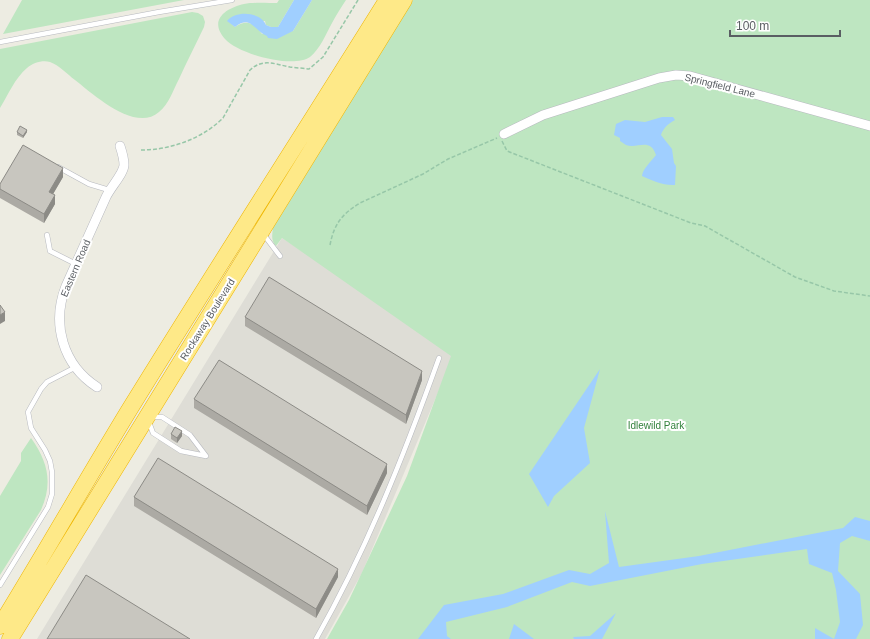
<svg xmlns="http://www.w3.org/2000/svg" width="870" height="639" font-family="Arial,sans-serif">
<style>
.industrial{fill:#deddd6}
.green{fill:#bee6c1}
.water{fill:#a0cfff}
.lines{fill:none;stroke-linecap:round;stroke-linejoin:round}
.lane-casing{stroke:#b7b9bf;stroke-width:5.5}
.street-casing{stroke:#b7b9bf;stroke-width:10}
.highway-casing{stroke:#efb600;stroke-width:17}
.path{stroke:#97c7a8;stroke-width:1.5;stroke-dasharray:4 2;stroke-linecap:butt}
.lane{stroke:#fff;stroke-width:4.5}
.street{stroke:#fff;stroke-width:9}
.highway{stroke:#fee988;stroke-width:16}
.wall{fill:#acaaa4}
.shaded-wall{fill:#8c8b86}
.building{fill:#c8c6bf;stroke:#8c8b86}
.labels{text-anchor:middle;stroke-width:4;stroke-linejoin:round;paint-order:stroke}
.street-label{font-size:10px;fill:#5a5e63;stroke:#fff}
.park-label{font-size:10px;fill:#33823d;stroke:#fff}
</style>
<rect width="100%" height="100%" fill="#edece2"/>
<path class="industrial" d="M282,238L455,352L362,573L325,639H37Z"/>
<path class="green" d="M22,0H184L3,34Z
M279,0H294L278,27H271L266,25L265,21H228L235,27C247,19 254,23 262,34L293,31L312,0H346C341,8 336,15 332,23C326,34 320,49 310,57C293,69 238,54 225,39C208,20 226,8 244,4C254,2 267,3 277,3Z
M413,0H870V639H327L349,600L407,476L451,356L282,238L276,246C271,241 272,235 273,228Z
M192,12L198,13L203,16L205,22L204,27C196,44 187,61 179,79C173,90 169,104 159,112C135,133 93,94 75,80C67,74 59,65 50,62C42,60 33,63 27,68C15,78 8,95 0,108V49Z
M31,438C48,462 53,483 41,510L0,575V496L21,461V453Z"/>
<path class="water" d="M294,0H312L293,31L277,39L268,38L267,36C254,31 251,14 235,27L227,21C236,10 261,12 266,25L271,27H278Z
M662,117H673L675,120C669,123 663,128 661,135L672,149L674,163L676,166L675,185C664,186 651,180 642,176C643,168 651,162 656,155C650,137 638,149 626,145C624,144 622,142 620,141V138L614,135L616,124L625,120L645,122Z
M600,369L584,428L590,463L554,496L548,507L529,474Z
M605,511L619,567L699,556L843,528L855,517L870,521V541L852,536L840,543L838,571L860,594L863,625L856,639H834L840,622L836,590L832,573L809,564L807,549L702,564L590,586L572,582L507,607L446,622L447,636L451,639H418L444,605L503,594L569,570L590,574L609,563Z
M616,613L602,639H574L573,637L590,636Z
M514,624L534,639H509Z
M815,628L834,639H815Z"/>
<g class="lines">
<g class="lane-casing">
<path id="lane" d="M0,42L159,12L232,0
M58,167L89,184L109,190
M47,235L50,251L76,264
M264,235L280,256
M147,417H162L190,435L206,456L181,451L153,433Z
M0,585L48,507L52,494V472L50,461L45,450L31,428L28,412L41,389L47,382L76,367
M316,639C367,549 404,455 439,358"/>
</g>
<g class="street-casing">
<path id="street" d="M504,134L543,115L659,78L676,75L690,76L870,126
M97,387C63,365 51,324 66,286L106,197C110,188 124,173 124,165C124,158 122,152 120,146"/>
</g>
<g class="highway-casing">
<path id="highway" d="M0,626C45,553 87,479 131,407C215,271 302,136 387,0
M10,639L404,0"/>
</g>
<path class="path" d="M502,141L507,151L691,223L705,226L795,277L834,291L870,296
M141,150C170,150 202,139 223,118L250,70C263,58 274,64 290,67C296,68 303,68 309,69L323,57L358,0
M330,245C334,224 342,214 360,203L423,174L448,159L497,138"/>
<use href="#lane" class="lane"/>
<use href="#street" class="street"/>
<use href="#highway" class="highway"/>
</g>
<path class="wall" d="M17,132H27L23,138L17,135Z
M63,177L53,194L55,204L44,223L0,198V184Z
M245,317L422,380L406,424L245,326Z
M194,399L387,473L367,515L194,408Z
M171,434L182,436L177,443L171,439Z
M134,497L338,577L316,618L134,506Z"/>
<path class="shaded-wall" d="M27,130V132L23,138V136Z
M63,168V177L49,201V192Z
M55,195V204L44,223V214Z
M5,312V321L0,324V315Z
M422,371V380L406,424V415Z
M182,431V436L177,443V438Z
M387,464V473L367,515V506Z
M338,569V577L316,618V609Z"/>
<path class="building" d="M20,126L27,130L23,136L17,132Z
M23,145L63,168L49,192L55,195L44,214L0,189V184Z
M269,277L422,371L406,415L245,317Z
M0,305L5,312L0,315Z
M219,360L387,464L367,506L194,399Z
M175,427L182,431L177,438L171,434Z
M158,458L338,569L316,609L134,497Z
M86,575L190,639H47Z"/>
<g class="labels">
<g class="street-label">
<text transform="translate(720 85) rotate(14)" y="4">Springfield Lane</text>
<text transform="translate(75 268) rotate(-67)" y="4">Eastern Road</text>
<text transform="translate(207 319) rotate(-58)" y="4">Rockaway Boulevard</text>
</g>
<g class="park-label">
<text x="656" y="429">Idlewild Park</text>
</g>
</g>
<path d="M730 30v6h110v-6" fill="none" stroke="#5a5e63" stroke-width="2"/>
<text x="736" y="30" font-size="12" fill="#5a5e63" stroke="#ffffff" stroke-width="3" paint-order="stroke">100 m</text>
</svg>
